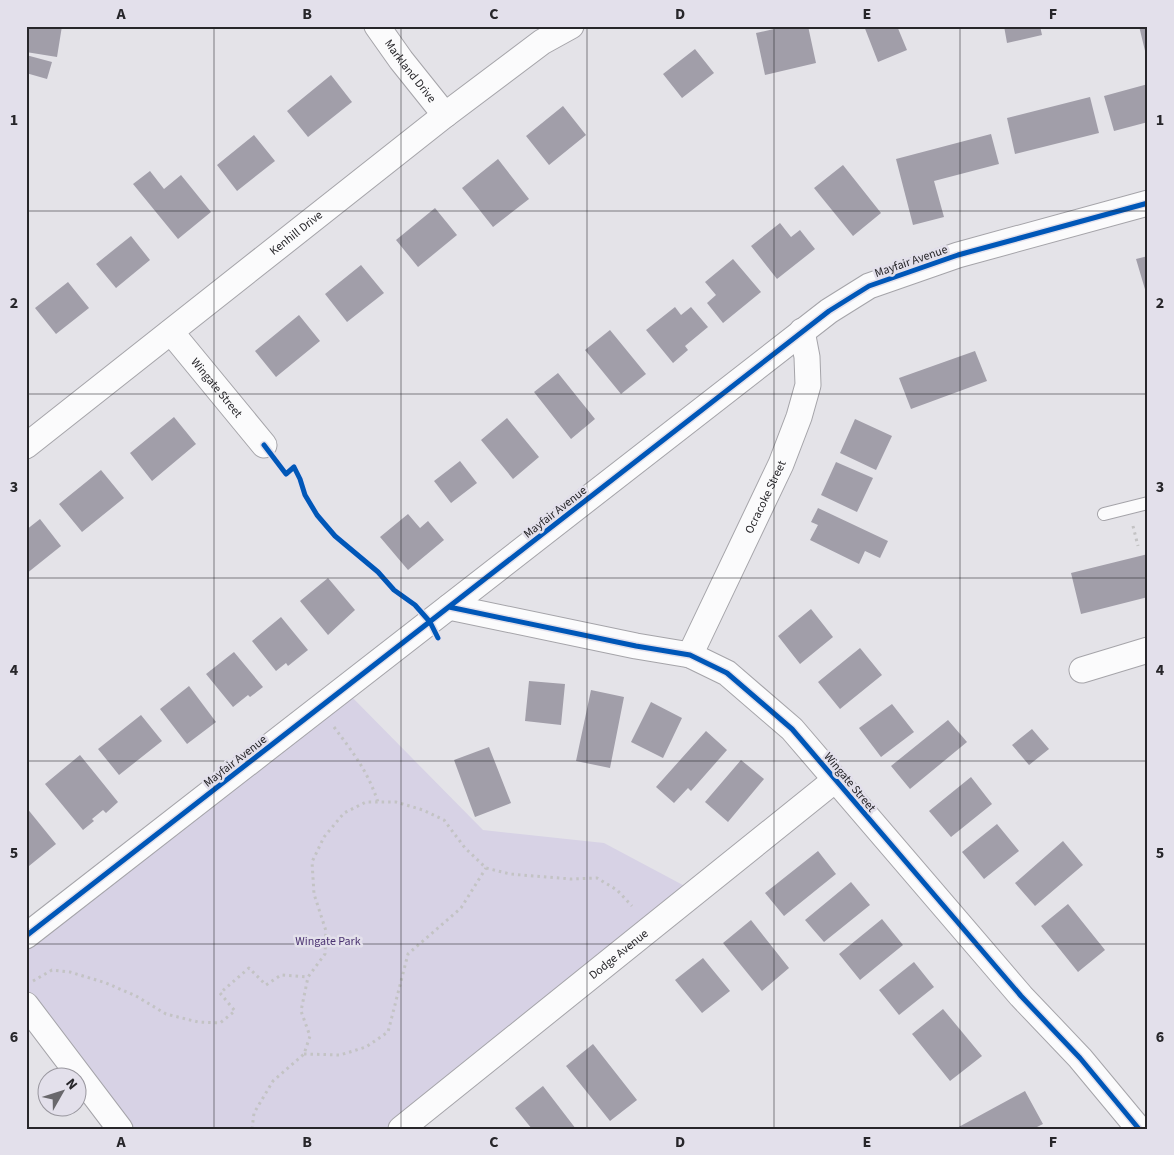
<svg xmlns="http://www.w3.org/2000/svg" width="1174" height="1155" font-family="'Source Sans 3',sans-serif">
<style>
.green{fill:#d7d2e5}
.building{fill:#a19ea9}
.lines{fill:none;stroke-linecap:round;stroke-linejoin:round}
.lane-casing{stroke:#a5a4a9;stroke-width:14}
.street-casing{stroke:#a5a4a9;stroke-width:27}
.path{stroke:#c3c3c4;stroke-width:3;stroke-dasharray:2.5 4;stroke-linecap:butt}
.lane{stroke:#fbfbfc;stroke-width:12}
.street{stroke:#fbfbfc;stroke-width:25}
.cycleway-casing{stroke:#e3e0eb;stroke-width:8}
.cycleway{stroke:#0057b8;stroke-width:5}
.grid{fill:none;stroke:#27262a;stroke-width:1;stroke-opacity:0.55}
.labels{text-anchor:middle;stroke-width:5;stroke-linejoin:round;paint-order:stroke}
.street-label{font-size:12px;fill:#27262a;stroke:#e3e0eb}
.park-label{font-size:12px;fill:#4b3371;stroke:#e3e0eb}
.neatline{fill:none;stroke:#27262a;stroke-width:2}
.grid-label{font-size:16px;text-anchor:middle;font-weight:bold;fill:#27262a}
</style>
<rect width="100%" height="100%" fill="#e4e3e8"/>
<path class="green" d="M344,689L483,830L604,843L696,892L401,1129H120L26,1005V936Z"/>
<path class="building" d="M29,26H62L57,57L26,52Z
M787,26H808L816,63L765,75L756,33Z
M864,26H897L907,50L878,62Z
M1004,26H1040L1042,35L1007,43Z
M1139,26H1148V54L1146,55Z
M695,49L714,73L682,98L663,74Z
M26,55L52,62L47,79L26,73Z
M331,75L352,102L308,137L287,111Z
M1148,84V122L1114,131L1104,96Z
M1090,97L1099,133L1015,154L1007,118Z
M563,106L586,135L549,165L526,136Z
M991,134L999,164L934,181L944,217L913,225L896,159Z
M254,135L275,161L237,191L217,165Z
M498,159L529,199L493,227L462,188Z
M843,165L881,213L853,236L814,188Z
M150,171L164,189L181,175L211,212L178,239L133,184Z
M435,208L457,235L418,267L396,240Z
M780,223L791,237L800,230L815,249L777,279L751,246Z
M131,236L150,260L116,288L96,264Z
M1148,256V296H1147L1136,259Z
M733,259L761,292L723,323L707,303L716,295L705,282Z
M361,265L384,293L347,322L325,294Z
M68,282L89,308L56,334L35,308Z
M675,307L681,315L691,307L708,327L685,346L688,350L673,363L646,330Z
M299,315L320,341L276,377L255,351Z
M610,330L646,374L621,394L585,350Z
M975,351L987,381L911,409L899,378Z
M558,373L595,419L571,439L534,392Z
M174,417L196,444L152,481L130,453Z
M507,418L539,457L513,479L481,440Z
M855,419L892,436L876,470L840,453Z
M460,461L477,483L451,503L434,481Z
M836,462L873,478L857,512L821,495Z
M101,470L124,498L82,532L59,504Z
M818,508L888,541L880,558L865,551L859,564L810,540L818,525L811,522Z
M408,514L420,528L428,521L444,540L408,570L380,537Z
M40,519L61,546L26,574V530Z
M1148,554V597L1081,614L1071,573Z
M328,578L355,610L328,635L300,601Z
M811,609L833,637L800,664L778,636Z
M281,617L308,650L288,666L286,663L276,671L252,641Z
M860,648L882,675L840,709L818,682Z
M234,652L263,687L250,697L248,695L233,707L206,674Z
M529,681L565,684L561,725L525,721Z
M189,686L216,722L187,744L160,709Z
M591,690L624,697L610,768L576,761Z
M651,702L682,718L663,758L631,742Z
M892,704L914,732L881,757L859,728Z
M141,715L162,741L119,775L98,749Z
M948,720L967,742L910,789L891,766Z
M1032,729L1049,749L1029,765L1012,745Z
M706,731L727,750L691,791L688,788L674,803L656,787Z
M489,747L511,803L475,817L454,760Z
M80,755L118,802L106,813L103,810L92,819L94,821L83,830L45,784Z
M741,760L764,779L728,822L705,802Z
M971,777L992,804L951,837L929,811Z
M26,807L56,844L29,866L26,863Z
M997,824L1019,851L984,879L962,852Z
M1063,841L1083,865L1035,906L1015,883Z
M818,851L836,874L784,916L765,893Z
M851,882L870,905L824,942L805,920Z
M1068,904L1105,950L1078,972L1041,926Z
M882,919L903,945L860,980L839,954Z
M751,920L789,968L762,991L723,943Z
M703,958L730,991L702,1013L675,980Z
M914,962L934,987L899,1015L879,990Z
M943,1009L982,1056L950,1081L912,1034Z
M593,1044L637,1100L610,1121L566,1066Z
M543,1086L576,1129H532L515,1108Z
M1025,1091L1043,1124L1033,1129H955Z"/>
<g class="lines">
<g class="lane-casing">
<path id="lane" d="M1104,514L1148,503"/>
</g>
<g class="street-casing">
<g id="street">
<path id="s1" d="M377,26L401,60L445,115"/>
<path id="s2" d="M171,332L264,445"/>
<path id="s3" d="M26,446L445,115L542,42L571,26"/>
<path d="M449,607L636,646L690,655L727,673L792,729L1021,996L1080,1058L1139,1129"/>
<path id="s4" d="M690,655L781,464L799,417L808,385L807,357L802,331"/>
<path d="M1082,670L1148,650"/>
<path d="M26,936L829,311L869,286L958,255L1148,203"/>
<path d="M26,1005L120,1129"/>
<path id="s5" d="M401,1129L835,780"/>
</g>
</g>
<path class="path" d="M1133,526L1138,546
M334,727C354,754 367,770 378,802
M33,981L52,970L70,972L106,983L136,996L166,1014L198,1022L220,1023L235,1011L220,993L249,968L266,985L281,975L308,977
M304,1054L340,1055L366,1047L388,1032L408,954L461,908L486,868
M252,1129L254,1113L273,1081L304,1054L310,1036L301,1011L308,977L325,954L326,931L314,894L312,862L324,837L344,813L366,802H396L423,810L444,820L465,848L486,868L510,874L534,876L571,879L597,878L617,890L632,906"/>
<use href="#lane" class="lane"/>
<use href="#street" class="street"/>
<g class="cycleway-casing">
<path id="cycleway" d="M264,445L286,474L294,467L300,479L305,495L317,515L335,536L378,572L394,590L415,605L430,622L438,638
M449,607L636,646L690,655L727,673L792,729L1021,996L1080,1058L1139,1129
M26,936L829,311L869,286L958,255L1148,203"/>
</g>
<use href="#cycleway" class="cycleway"/>
</g>
<path class="grid" d="M214,26V1129M401,26V1129M587,26V1129M774,26V1129M960,26V1129M26,211H1148M26,394H1148M26,578H1148M26,761H1148M26,944H1148"/>
<g class="labels">
<g class="street-label">
<text dy="4" stroke="none"><textPath href="#s1" startOffset="56">Markland Drive</textPath></text>
<text dy="4" stroke="none"><textPath href="#s3" startOffset="344">Kenhill Drive</textPath></text>
<text transform="translate(911 261) rotate(-19)" y="4">Mayfair Avenue</text>
<text dy="4" stroke="none"><textPath href="#s2" startOffset="72">Wingate Street</textPath></text>
<text dy="4" stroke="none"><textPath href="#s4" startOffset="175">Ocracoke Street</textPath></text>
<text transform="translate(555 512) rotate(-38)" y="4">Mayfair Avenue</text>
<text transform="translate(235 761) rotate(-38)" y="4">Mayfair Avenue</text>
<text transform="translate(850 782) rotate(50)" y="4">Wingate Street</text>
<text dy="4" stroke="none"><textPath href="#s5" startOffset="279">Dodge Avenue</textPath></text>
</g>
<g class="park-label">
<text x="328" y="945">Wingate Park</text>
</g>
</g>
<rect width="1174" height="1155" fill="none" stroke="#e3e0eb" stroke-width="55"/>
<g transform="translate(62 1092) rotate(51)"><circle r="24" fill="#e3e0eb" stroke="#98969e"/>
<path d="M0-4L9 19L0 12L-9 19Z" fill="#69686c"/>
<text y="-8" font-size="14" font-weight="bold" text-anchor="middle" fill="#27262a">N</text>
</g>
<rect x="28" y="28" width="1118" height="1100" class="neatline"/>
<g class="grid-label">
<text x="121" y="19">A</text>
<text x="307" y="19">B</text>
<text x="494" y="19">C</text>
<text x="680" y="19">D</text>
<text x="867" y="19">E</text>
<text x="1053" y="19">F</text>
<text x="14" y="125">1</text>
<text x="1160" y="125">1</text>
<text x="14" y="308">2</text>
<text x="1160" y="308">2</text>
<text x="14" y="492">3</text>
<text x="1160" y="492">3</text>
<text x="14" y="675">4</text>
<text x="1160" y="675">4</text>
<text x="14" y="858">5</text>
<text x="1160" y="858">5</text>
<text x="14" y="1042">6</text>
<text x="1160" y="1042">6</text>
<text x="121" y="1147">A</text>
<text x="307" y="1147">B</text>
<text x="494" y="1147">C</text>
<text x="680" y="1147">D</text>
<text x="867" y="1147">E</text>
<text x="1053" y="1147">F</text>
</g>
</svg>
